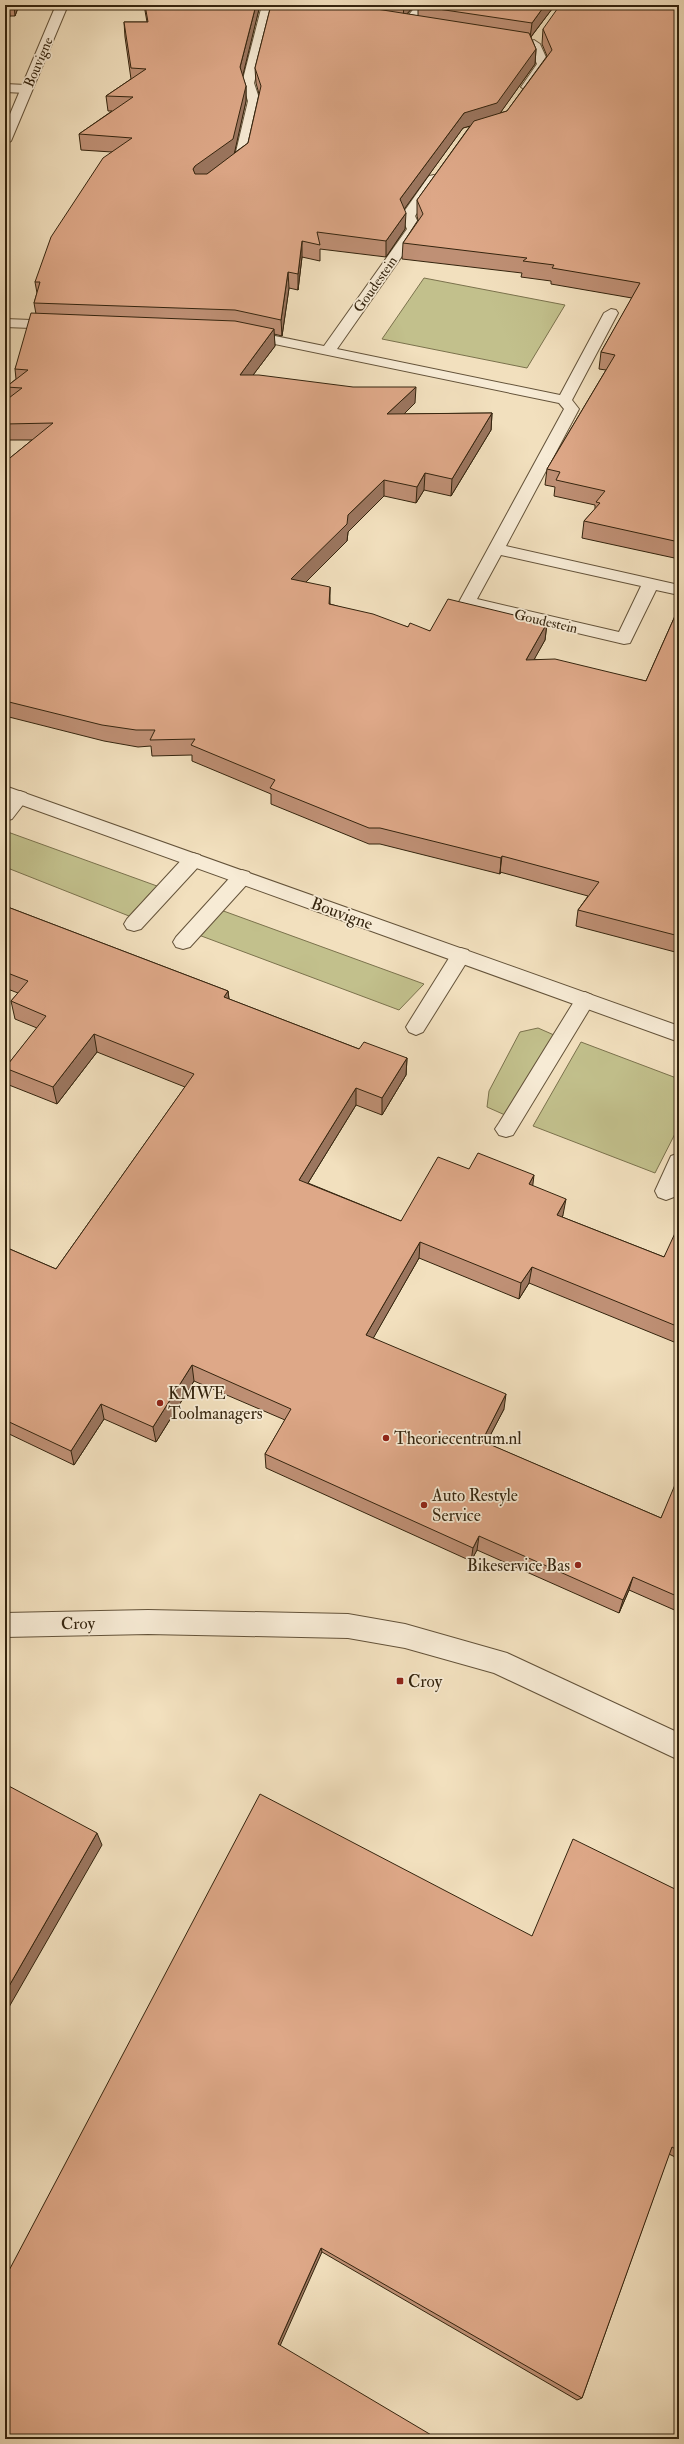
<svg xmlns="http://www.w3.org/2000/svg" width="684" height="2444" font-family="'IM FELL Double Pica',serif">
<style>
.green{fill:#c2c08c;stroke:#7b724d}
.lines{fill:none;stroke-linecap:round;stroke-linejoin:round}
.service-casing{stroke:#64533a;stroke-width:2}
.minor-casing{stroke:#64533a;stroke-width:2}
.tertiary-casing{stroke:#64533a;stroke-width:2}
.service{fill:#f7ebd5;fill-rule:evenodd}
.minor{fill:#f7ebd5;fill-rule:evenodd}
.tertiary{fill:#f7ebd5;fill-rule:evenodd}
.wall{fill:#bf9075;stroke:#34240e}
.shaded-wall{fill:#9b765f;stroke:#34240e}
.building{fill:#dea888;stroke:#34240e}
.poi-dot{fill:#8f2418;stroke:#f7ebd5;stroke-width:1.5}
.labels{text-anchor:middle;stroke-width:3.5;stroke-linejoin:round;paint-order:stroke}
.far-street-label{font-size:14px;fill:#34240e;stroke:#f7ebd5}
.street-label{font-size:17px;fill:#34240e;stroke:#f7ebd5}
.poi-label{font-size:17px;fill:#34240e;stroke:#f7ebd5;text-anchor:start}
</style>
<rect width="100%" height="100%" fill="#f2e0be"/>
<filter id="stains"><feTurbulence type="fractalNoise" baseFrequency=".005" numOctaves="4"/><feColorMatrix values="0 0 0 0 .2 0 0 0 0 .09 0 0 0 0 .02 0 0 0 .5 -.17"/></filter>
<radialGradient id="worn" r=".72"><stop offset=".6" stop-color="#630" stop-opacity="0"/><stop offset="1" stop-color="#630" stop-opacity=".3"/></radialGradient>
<path class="green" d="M424,278L565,305L527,368L382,339Z
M5,831L157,886L129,916L5,867Z
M218,909L424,984L399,1010L196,934Z
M538,1028L554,1035L505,1115L487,1107L489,1091L520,1032Z
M581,1042L679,1079V1126L655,1173L533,1126Z"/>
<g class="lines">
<g class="service-casing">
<path id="service" d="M262,5H274L254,83L260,101L247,158L233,171L228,172L222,168L235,156L248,101L242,83Z
M20,791L26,793L29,797L12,819L5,821V803L14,793Z
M193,853L200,855L202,860L200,865L141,929L134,931L127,929L124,924L127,919L186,855Z
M242,870L249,872L252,877L249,882L190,947L183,949L176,947L173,942L176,937L235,872Z
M461,948L468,950L471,955L468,960L423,1032L416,1035L409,1032L406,1027L409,1022L454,950Z
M585,992L592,995L595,1000L513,1135L506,1137L499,1135L495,1129L499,1123L578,995Z
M679,1153V1186L674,1197L666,1200L658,1197L655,1191L671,1156Z"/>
</g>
<g class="minor-casing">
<path id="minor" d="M417,5H429L411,26H403L401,24Z
M534,40L540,44L549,64L531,90L527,91L521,87L537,64L528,44Z
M5,84L26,85L32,89L26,93L5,92Z
M434,175L440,179L415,216L421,229L337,349L560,395L604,313L611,309L616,310L618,313L572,400L579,409L506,546L679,585V595L656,590L630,643L624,644L467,607L461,606L459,602L564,409L559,403L246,338L239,334L246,330L324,346L407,229L401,216L429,176ZM501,555L641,586L619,632L477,599Z
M5,319L58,321L65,325L58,329L5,327Z"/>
</g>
<g class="tertiary-casing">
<path id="tertiary" d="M56,5H68L11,141L5,145V126Z
M5,786L679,1026V1042L5,799Z
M148,1610L348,1614L405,1624L507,1653L679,1733V1760L494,1673L405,1648L348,1638L148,1634L5,1637V1613Z"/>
</g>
<use href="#service" class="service"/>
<use href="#minor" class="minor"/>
<use href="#tertiary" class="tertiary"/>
</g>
<path class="wall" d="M5,5H19L15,16H10L5,27Z
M144,5H260L242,75L246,86V101L234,153L248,143L259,94L256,83L255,68L271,5H415L407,14L418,16V6L419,5H555L531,37L536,49L535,64L500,113L507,111L547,56L542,44L543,29L679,5V559L582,538L584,521L595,509V505L554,496L555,487L545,485L547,469L606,370L599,369L601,352L632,298L551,284V281L521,277L522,273L402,259L403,243L418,220L417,216V200L470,126L463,128L404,209L405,229L386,257L320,249V261L302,257L298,290L289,288L282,336L274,334L275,346L253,375L415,403L404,414L492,413L491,430L451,496L424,490L416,503L384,496L348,532L347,541L305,582L330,604L408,627L430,631L547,623L545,640L534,659L646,681L679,607V953L576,926L578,910L588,896L500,872V874L380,844H369L271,804V794L192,761V755L152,756L151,746L138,747L104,741L5,716V462L32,440H5V401L8,399L6,387L16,379L15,369L36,314L34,303L37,293L35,282L112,152L81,150L79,134L112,111H108L106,96L131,79L125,37L124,22H147Z
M5,906L228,991L229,999L359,1049L407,1058L406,1075L382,1115L356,1105L308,1183L401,1221L469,1169L532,1186L563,1215L562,1217L664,1257L679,1232V1344L529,1283L519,1299L419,1258L373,1338L504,1409L486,1443L661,1518L679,1481V1612L629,1590L619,1613L477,1550L471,1561L266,1468L265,1454L285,1420L194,1381L156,1442L104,1419L74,1465L5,1432V1247L56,1269L185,1087L97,1052L57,1104L9,1085L5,1068L37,1028L15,1019L11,1001L18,993L5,988Z
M679,1891V2159L669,2154L582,2398L577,2400L322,2252L5,2439L532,1936Z"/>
<path class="shaded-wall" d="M6,5H9L10,16L5,27V7Z
M14,5H19L15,16Z
M256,5H260L241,83L240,67Z
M404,5H415L403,18Z
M545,5H555L530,38L532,23Z
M536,49L535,64L496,119L463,128L400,215V199L464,113Z
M246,86V101L234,155L196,182L193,169Z
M406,213L405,229L386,257V241Z
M302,241V257L298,290V274Z
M288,272L289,288L282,336L281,320Z
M274,329L275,346L241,391L240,375Z
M416,387L415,403L387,431V414Z
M492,413L491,430L451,496L452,479Z
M425,473L424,490L416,503L417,487Z
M384,480V496L348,532L347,541L292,596L291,579L348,515Z
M330,587V604L329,620V604Z
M547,623L545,640L525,676L526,660Z
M502,856L500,872V874L501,858Z
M228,991L230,1008L224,997Z
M94,1034L97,1052L57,1104L53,1087Z
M407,1058L406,1075L382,1115V1098Z
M356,1088V1105L300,1196L299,1180Z
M534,1175L532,1192L529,1184Z
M566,1199L563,1215L555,1231L557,1215Z
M420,1242L419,1258L366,1351V1335Z
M532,1267L529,1283L519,1299L521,1283Z
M192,1365L194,1381L156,1442L153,1427Z
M506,1394L504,1409L480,1455L482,1441Z
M101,1404L104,1419L74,1465L71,1451Z
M479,1536L477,1550L471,1561L473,1548Z
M633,1577L629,1590L619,1613L623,1600Z
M97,1833L102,1845L5,2014V1993Z
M321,2248L322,2252L280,2346L278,2344Z"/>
<path class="building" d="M145,5H256L240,67L246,86L233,139L195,166L193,169L195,174H207L248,143L261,86L255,68L271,5H351L529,33L536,49L497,103L464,113L400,199L406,213L386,241L317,232L320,245L302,241L298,274L288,272L281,320L235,310L34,303L40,282H35L51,237L103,158L132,138L79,134L133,97L106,96L146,69L131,68L124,22H148Z
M419,5H545L532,23L418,6Z
M560,5H679V542L584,521L600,503L596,502L605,491L556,480L560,472L547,469L615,355L601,352L640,283L552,268L554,265L523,261L527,258L403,243L423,214L417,200L474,121L507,111L552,50L543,29Z
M31,313L235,321L274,329L240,375H259L353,387H416L387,414L492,413L452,479L425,473L417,487L384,480L348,515L347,524L291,579L330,587L329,604L373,614L408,627L410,623L430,631L448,599L547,623L526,660L555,659L646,681L679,607V936L578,910L599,882L502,856L501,858L380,828H369L270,788L275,780L191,745L195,739L150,740L155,730H136L102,725L5,701V462L53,423L5,424V401L22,388L6,387L28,370L15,369Z
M5,906L228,991L224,997L359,1049L364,1042L407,1058L382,1098L356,1088L299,1180L401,1221L438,1157L469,1169L478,1153L534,1175L529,1184L566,1199L557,1215L664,1257L676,1231L679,1232V1327L532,1267L521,1283L420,1242L366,1335L506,1394L482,1441L661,1518L677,1480L679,1481V1597L633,1577L623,1600L479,1536L473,1548L265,1454L291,1409L192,1365L153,1427L101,1404L71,1451L5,1420V1247L56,1269L194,1074L94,1034L53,1087L5,1068L46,1016L11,1001L28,981L5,972Z
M5,1784L97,1833L5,1993Z
M260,1794L532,1936L573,1839L679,1891V2151L672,2147L582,2398L321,2248L278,2344L438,2439H5V2278Z"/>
<g class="poi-dot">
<circle cx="160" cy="1403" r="4"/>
<circle cx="386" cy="1438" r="4"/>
<circle cx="424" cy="1505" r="4"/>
<circle cx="578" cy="1565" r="4"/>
<rect x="396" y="1677" width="8" height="8" rx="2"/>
</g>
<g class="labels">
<g class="far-street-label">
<text transform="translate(38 62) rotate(-67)" y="5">Bouvigne</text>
<text transform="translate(375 284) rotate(-55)" y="5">Goudestein</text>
<text transform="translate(546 621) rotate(13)" y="5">Goudestein</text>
</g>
<g class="street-label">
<text transform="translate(342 913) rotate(20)" y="6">Bouvigne</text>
<text transform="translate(78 1623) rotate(-1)" y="6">Croy</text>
</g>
<g class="poi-label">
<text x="168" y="1399">KMWE<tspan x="168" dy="20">Toolmanagers</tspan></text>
<text x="394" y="1444">Theoriecentrum.nl</text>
<text x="432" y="1501">Auto Restyle<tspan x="432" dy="20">Service</tspan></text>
<text x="570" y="1571" text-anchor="end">Bikeservice Bas</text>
<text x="408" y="1687">Croy</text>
</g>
</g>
<rect width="684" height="2444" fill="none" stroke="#f2e0be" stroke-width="20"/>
<rect x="6" y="6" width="672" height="2432" fill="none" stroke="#34240e" stroke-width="2"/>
<rect x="10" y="10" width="664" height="2424" fill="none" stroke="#34240e"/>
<rect width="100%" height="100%" filter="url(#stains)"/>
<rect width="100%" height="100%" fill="url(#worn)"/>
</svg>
